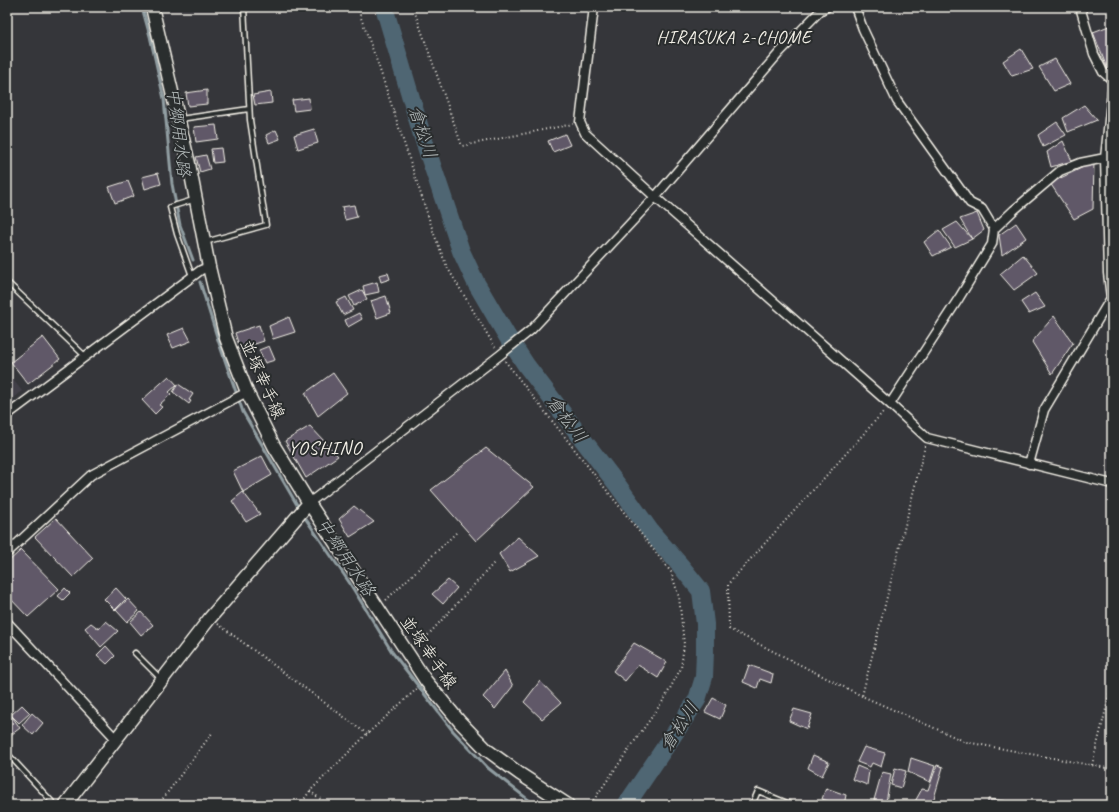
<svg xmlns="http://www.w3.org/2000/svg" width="1119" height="812" font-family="Caveat,'Klee One',sans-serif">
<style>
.built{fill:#424048}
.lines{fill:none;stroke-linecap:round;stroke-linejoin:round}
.stream{stroke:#919ea2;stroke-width:3}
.river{stroke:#4f6673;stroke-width:18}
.building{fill:#605868;stroke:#f4f1e8}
.lane-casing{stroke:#f4f1e8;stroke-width:7}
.street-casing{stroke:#f4f1e8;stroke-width:11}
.secondary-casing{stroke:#f4f1e8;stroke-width:15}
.path{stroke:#f4f1e8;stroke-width:2;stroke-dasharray:1 3;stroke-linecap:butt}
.lane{stroke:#2a2d2e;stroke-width:4}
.street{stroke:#2a2d2e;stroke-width:8}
.secondary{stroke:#2a2d2e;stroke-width:12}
.labels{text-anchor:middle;stroke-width:4;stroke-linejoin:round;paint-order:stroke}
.street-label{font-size:17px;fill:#f4f1e8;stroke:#2a2d2e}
.neighbourhood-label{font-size:18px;letter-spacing:1px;fill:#f4f1e8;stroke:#2a2d2e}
.water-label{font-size:18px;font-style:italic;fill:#b2b9b9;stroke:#2a2d2e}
.quarter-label{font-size:19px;letter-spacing:1px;fill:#f4f1e8;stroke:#2a2d2e}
</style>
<rect width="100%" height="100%" fill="#35363a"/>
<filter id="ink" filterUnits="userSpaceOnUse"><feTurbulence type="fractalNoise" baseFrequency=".025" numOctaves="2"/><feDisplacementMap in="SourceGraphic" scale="8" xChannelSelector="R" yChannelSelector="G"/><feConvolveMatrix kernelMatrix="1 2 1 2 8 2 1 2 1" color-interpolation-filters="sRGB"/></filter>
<g filter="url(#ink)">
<path class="built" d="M7,372L22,391L7,404Z"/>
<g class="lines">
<path class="stream" d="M142,7L150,36L164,99L172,184L180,225L193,260
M200,282L219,343L243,412L300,510
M303,515L349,582L392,652L453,731L488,768L535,805"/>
<path class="river" d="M384,7L422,135L461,251L476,283L507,336L526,365L619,487L651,532L680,565L701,591L705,624V651L704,677L697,700L626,805"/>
</g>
<path class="building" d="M1109,26L1112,32V72L1109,73L1093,32Z
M1021,49L1033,69L1012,76L1003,61Z
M1055,59L1070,84L1054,91L1039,67Z
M207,90V104L188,106L186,93Z
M271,92L272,103L255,105L253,95Z
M309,98L310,109L294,111L292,100Z
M1084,105L1097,120L1068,132L1063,118Z
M1057,122L1066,135L1043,147L1038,135Z
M216,125L218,139L196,142L194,127Z
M314,129L318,143L298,149L294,135Z
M276,130L280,139L269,143L266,135Z
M565,134L570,145L553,152L548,141Z
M1063,141L1072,161L1051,167L1047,152Z
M221,148L223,162L213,163L211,149Z
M206,155L210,169L200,172L196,157Z
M1094,162L1093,209L1074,219L1050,183Z
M158,173L161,184L145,189L142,177Z
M1112,174V224H1110L1108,175Z
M128,181L134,196L115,203L109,187Z
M354,205L357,217L345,220L342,207Z
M977,213L984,230L972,239L960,219Z
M957,222L972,239L955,247L943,230Z
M1016,223L1026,238L1002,255L999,235Z
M939,230L951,247L933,256L924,242Z
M1023,255L1038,273L1014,290L1000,274Z
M388,273L390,279L381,282L379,275Z
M377,282L379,292L365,295L363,286Z
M362,290L367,299L354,306L349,296Z
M1035,293L1045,307L1029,314L1021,302Z
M386,296L391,313L377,318L371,301Z
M346,297L353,310L343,315L336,302Z
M359,313L362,319L348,327L345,320Z
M1054,316L1073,343L1052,374L1032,342Z
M289,317L295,332L273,339L269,326Z
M259,325L264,341L240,349L235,333Z
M184,328L191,341L173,348L167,335Z
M43,337L60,359L28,384L11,362Z
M269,346L275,360L265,363L259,350Z
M333,373L347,393L318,416L305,393Z
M169,376L177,385L169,392L171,394L159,405L162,407L155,414L142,400Z
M178,384L193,394L189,400L191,401L189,404L173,392Z
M310,426L338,456L306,478L285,441Z
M486,448L534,487L476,541L431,490Z
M262,456L272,475L243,492L233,471Z
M243,492L260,514L246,522L232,501Z
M354,506L374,522L350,537L339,519Z
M56,518L93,558L73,577L35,537Z
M518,537L539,556L510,572L499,554Z
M21,550L59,589L28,617L7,595V563Z
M448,580L457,588L443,604L432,594Z
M65,588L70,593L63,600L58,596Z
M116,588L126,599L115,610L104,599Z
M128,599L139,611L127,622L116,610Z
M141,612L153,625L141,635L130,622Z
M106,621L118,631L101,647L85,628L91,623L99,629Z
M634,643L667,662L658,678L638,665L625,681L613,671Z
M106,646L115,656L107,664L97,655Z
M749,665L773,674L771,683L760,679L757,688L743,682Z
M505,671L513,686L495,709L483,697Z
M540,681L561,703L542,719L524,702Z
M713,698L726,705L720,719L705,712Z
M22,705L30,713L19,723L11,715Z
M794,709L812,714L807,729L789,721Z
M32,713L43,723L33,735L22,725Z
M11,715L20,728L7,738V718Z
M864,747L885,753L881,767L872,763L870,767L857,762Z
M813,755L829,762L822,776L808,768Z
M911,758L935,766L930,782L908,772Z
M937,765L943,767L932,805H913L922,789L928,790Z
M857,766L869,771L867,785L852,779Z
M895,768L906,771L901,788L891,785Z
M882,772L891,774L886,802L874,800Z
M826,788L846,795L844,805H839L822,799Z
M988,799L1005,801L1004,805H988Z"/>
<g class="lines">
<g class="lane-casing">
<path id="lane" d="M180,119L249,109
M205,242L266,225L250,120L244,7
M192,276L177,234L170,207L193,200
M7,282L85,356
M135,653L160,678
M7,753L55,805
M752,805L758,791L792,805"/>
</g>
<g class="street-casing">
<path id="street" d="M594,7L580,122L585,133L655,197L890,404L927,438L1112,484
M855,7L863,29L897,101L960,189L970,203L982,209L994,229
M1080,7L1094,54L1103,72L1112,80
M890,404L959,298L992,244L994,229L1014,210L1060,171L1080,163L1105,158
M7,415L201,270L209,267
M1029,464L1044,410L1111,298L1108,273L1105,158L1112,91
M309,503L500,355L531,330L655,197L780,52L821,10L827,7
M7,553L91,475L247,392
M7,622L116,739"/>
</g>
<g class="secondary-casing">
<path id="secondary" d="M152,7L189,164L209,267L226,338L247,392L274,446L309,503L426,681L460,722L487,750L520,774L568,805
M65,805L210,618L309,503"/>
</g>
<path class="path" d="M357,7L379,67L434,234L447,267L495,347
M413,7L462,146L573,124
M505,361L671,572L679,597L684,644L681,668L665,698L590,805
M925,446L862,696L966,742L1112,769
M386,600L458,531
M218,624L367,734
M417,647L494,563
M862,696L729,629L728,584L834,467L884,411
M1092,765L1112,685
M310,791L328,805
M158,805L213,732
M300,805L310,791L367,734L419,687"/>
<use href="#lane" class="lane"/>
<use href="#street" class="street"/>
<use href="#secondary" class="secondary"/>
</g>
</g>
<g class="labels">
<g class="street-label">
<text transform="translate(263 379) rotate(66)" y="6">並塚幸手線</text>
<text transform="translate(429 652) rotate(55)" y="6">並塚幸手線</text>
</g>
<g class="neighbourhood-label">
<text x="734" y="43">HIRASUKA 2-CHOME</text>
</g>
<g class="water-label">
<text transform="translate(179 132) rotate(83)" y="6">中郷用水路</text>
<text transform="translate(423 132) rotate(72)" y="6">倉松川</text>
<text transform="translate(567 419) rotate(53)" y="6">倉松川</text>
<text transform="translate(346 557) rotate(56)" y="6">中郷用水路</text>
<text transform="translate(679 726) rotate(-57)" y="6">倉松川</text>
</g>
<g class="quarter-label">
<text x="325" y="454">YOSHINO</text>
</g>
</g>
<rect width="1119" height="812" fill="none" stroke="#2a2d2e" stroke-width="24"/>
<rect x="12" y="12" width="1095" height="788" fill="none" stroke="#f4f1e8" stroke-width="1.5" filter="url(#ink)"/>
</svg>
